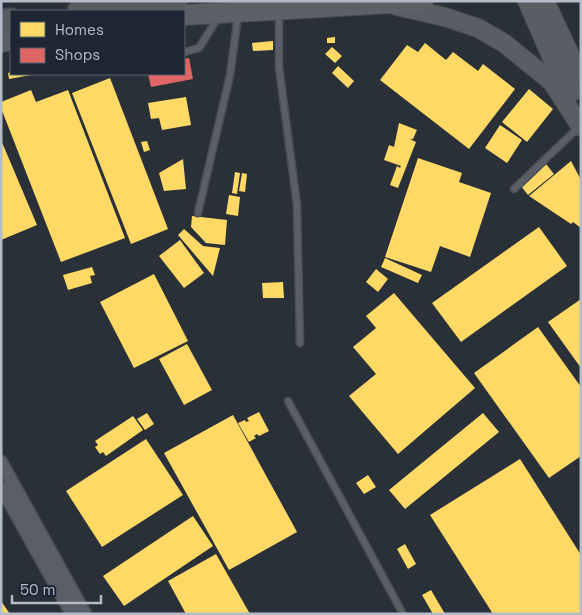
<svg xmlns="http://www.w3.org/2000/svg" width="582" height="615" font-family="'Space Grotesk',sans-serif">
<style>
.homes{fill:#ffd966}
.shops{fill:#e06666}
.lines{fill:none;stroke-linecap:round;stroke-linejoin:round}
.service-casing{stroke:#484c53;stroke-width:9}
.minor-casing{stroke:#484c53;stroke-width:15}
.secondary-casing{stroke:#484c53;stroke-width:20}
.primary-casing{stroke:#484c55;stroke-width:22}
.motorway-casing{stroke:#474c53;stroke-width:25}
.service{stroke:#5a5e66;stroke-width:6}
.minor{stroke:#5a5e66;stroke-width:12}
.secondary{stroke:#595d64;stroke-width:18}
.primary{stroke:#5c6168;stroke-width:20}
.motorway{stroke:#5a5d60;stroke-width:22}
</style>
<rect width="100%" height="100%" fill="#2a3038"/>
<path class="homes" d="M335,37V43H327V38Z
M273,41V50L253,51L252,43Z
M425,43L446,60L453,52L478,71L483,64L515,89L469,149L380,80L407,45L418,52Z
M332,47L342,56L335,63L325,54Z
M338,66L354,81L348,88L332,73Z
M11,72V74L31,75L9,79L8,73Z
M110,78L168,229L131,244L72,93Z
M529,89L553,109L527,142L502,122Z
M31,90L36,102L68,90L125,238L61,262L1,108V102Z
M186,97L191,125L162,130L159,118L151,119L148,103Z
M399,123L417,130L413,139H410L416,142L398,188L390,185L397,166L400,168L401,166L384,160L389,145L394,147Z
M500,125L522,140L507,163L485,148Z
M1,140L37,225L1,240Z
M147,141L150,150L144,152L141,142Z
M418,158L462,173L459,182L491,193L470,257L440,246L431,272L385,257Z
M183,159L186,189L164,191L159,173Z
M571,161L581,180V228L573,222L571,224L529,196Z
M546,164L554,174L528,195L521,186Z
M235,172L240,173L237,194L232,193Z
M242,173L247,174L245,192L239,191Z
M229,195L240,197L238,216L226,214Z
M192,216L227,220L225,245L206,243L191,227Z
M539,227L567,266L461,342L432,303Z
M184,229L203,246L220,248L213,276L178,235Z
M180,240L204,273L184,288L159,256Z
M385,258L422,275L418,283L381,267Z
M92,267L95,275L90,276L92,283L68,290L63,275Z
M376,269L388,279L378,292L366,282Z
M154,274L188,341L134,368L100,302Z
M283,282L284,298H263L262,283Z
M394,293L475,388L398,454L349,396L376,374L353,347L376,328L366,316Z
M581,299V368L548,322Z
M538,327L581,387V456L549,478L474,373Z
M187,344L212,390L184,405L159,359Z
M259,412L269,431L259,436L257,434L254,436L256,438L249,442L238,423L245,420L246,422L249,421L247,418Z
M147,413L154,424L145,430L137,419Z
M483,413L499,432L405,509L389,490Z
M233,415L297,532L229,570L164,453Z
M133,416L143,430L106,456L103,452L100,454L95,447L98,445L95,441Z
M146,439L183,495L102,547L66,491Z
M520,459L581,555V614H493L430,515Z
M368,475L376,487L364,494L356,483Z
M193,516L213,546L124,606L103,576Z
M405,544L416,564L408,569L397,549Z
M216,554L250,614H186L168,581Z
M431,590L445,614H433L422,595Z
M1,601L10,614H1Z"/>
<path class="shops" d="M189,58L193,79L151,87L148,74H184V59Z"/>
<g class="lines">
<g class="service-casing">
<path id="service" d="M279,11V67L297,205L300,343
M184,52L199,48L219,16
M514,189L579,127
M198,213L230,75L240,1
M288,401L403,614"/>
</g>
<g class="minor-casing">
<path id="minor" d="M1,462L85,614
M1,487L72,614"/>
</g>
<g class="secondary-casing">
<path id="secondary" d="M527,1L555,65L571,93
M545,1L581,78
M396,6L445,17L478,28L504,43L552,82L581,127"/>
</g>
<g class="primary-casing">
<path id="primary" d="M184,15L423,1
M1,42L11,40"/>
</g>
<g class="motorway-casing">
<path id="motorway" d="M79,11L176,1
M1,21L11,20"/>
</g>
<use href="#service" class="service"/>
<use href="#minor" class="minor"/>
<use href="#secondary" class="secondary"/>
<use href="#primary" class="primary"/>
<use href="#motorway" class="motorway"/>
</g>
<rect width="582" height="615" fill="none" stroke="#b4bcc9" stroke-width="5"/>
<rect x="10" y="10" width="175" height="65" fill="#1d2633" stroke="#59626f"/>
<rect x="20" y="22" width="25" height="15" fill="#ffd966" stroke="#59626f"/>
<text x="55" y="35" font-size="15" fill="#b4bcc9">Homes</text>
<rect x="20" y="48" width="25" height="15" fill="#e06666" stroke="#59626f"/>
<text x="55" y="60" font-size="15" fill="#b4bcc9">Shops</text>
<path d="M12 595v8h89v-8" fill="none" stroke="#b4bcc9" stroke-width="2.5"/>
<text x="20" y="595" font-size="15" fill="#b4bcc9" stroke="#1d2633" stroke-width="4" paint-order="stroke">50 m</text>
</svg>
